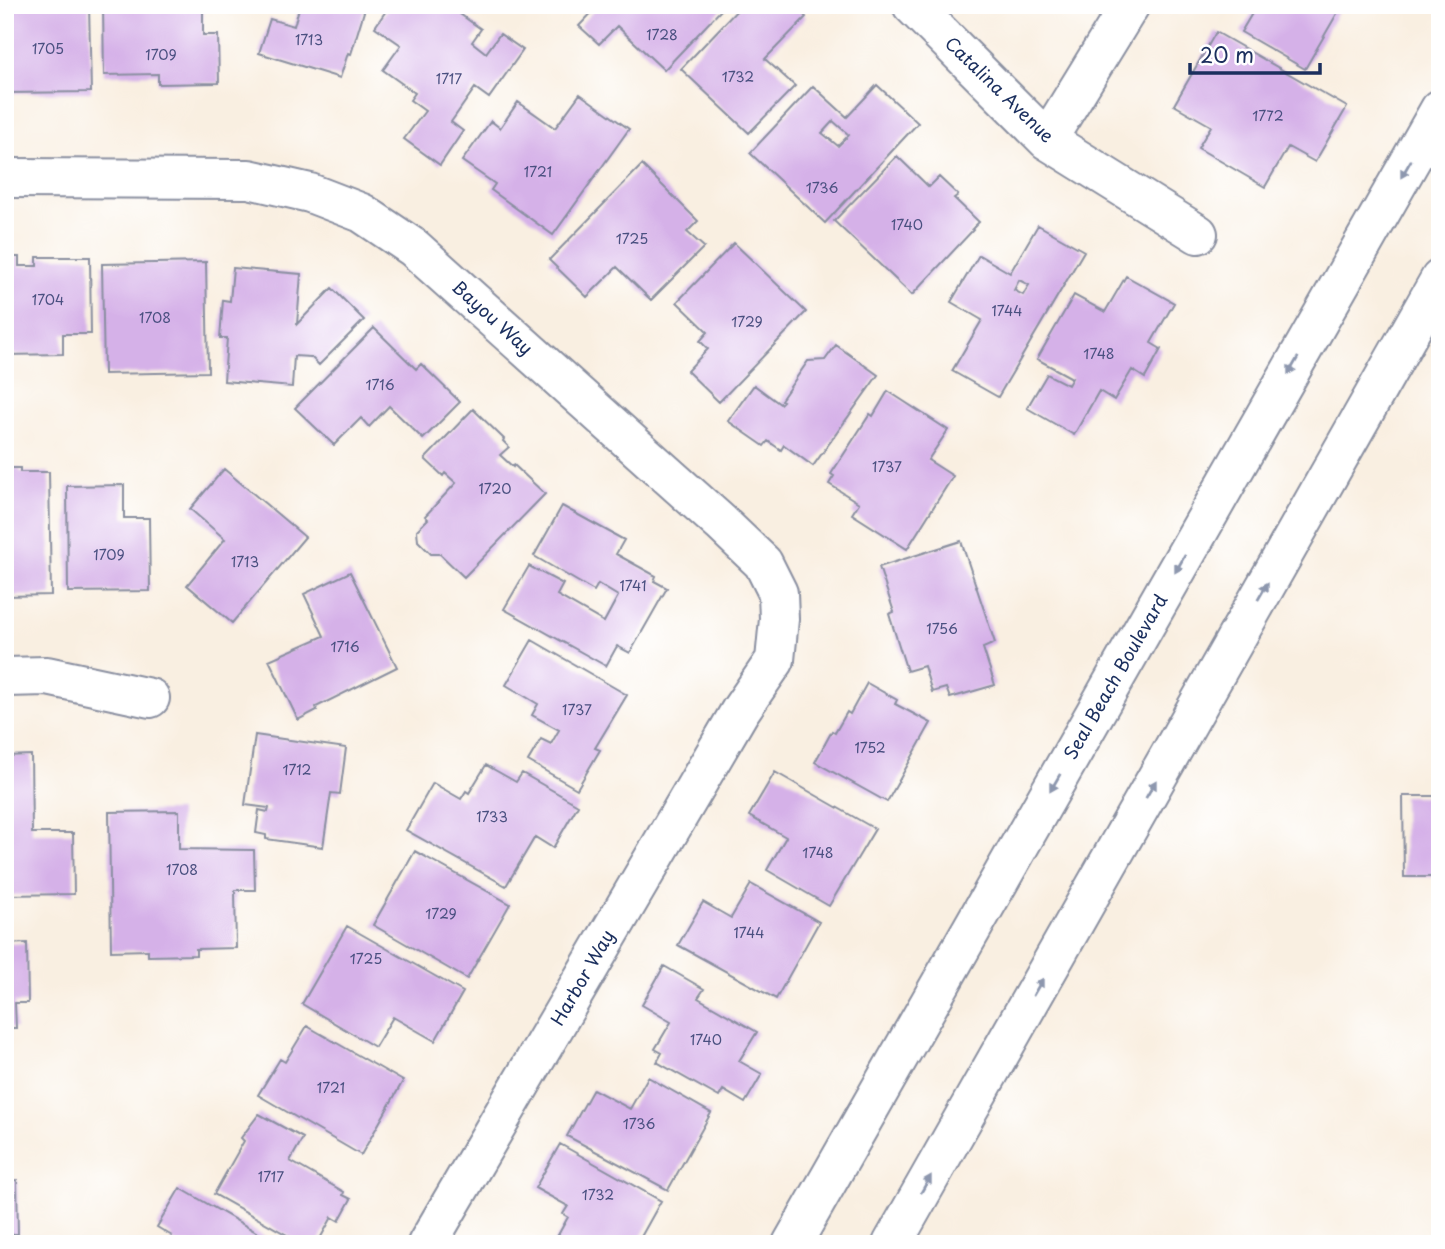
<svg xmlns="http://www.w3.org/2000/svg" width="1445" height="1249" font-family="'Playpen Sans',sans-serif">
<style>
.building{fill:#d5b1e8;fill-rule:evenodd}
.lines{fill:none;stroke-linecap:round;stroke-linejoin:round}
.minor-casing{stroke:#8a8fa0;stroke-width:42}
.major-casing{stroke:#8a8fa0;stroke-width:42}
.minor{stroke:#fff;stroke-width:38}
.major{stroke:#fff;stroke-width:38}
.oneway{fill:#8d97ae}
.labels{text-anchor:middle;stroke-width:7;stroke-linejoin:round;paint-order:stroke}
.number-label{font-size:14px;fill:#4a5080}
.street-label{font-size:18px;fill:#1b2f5e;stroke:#fff}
</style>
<rect width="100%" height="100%" fill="#fff"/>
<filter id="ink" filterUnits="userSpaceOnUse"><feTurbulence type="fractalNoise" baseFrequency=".0143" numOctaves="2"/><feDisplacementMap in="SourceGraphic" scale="14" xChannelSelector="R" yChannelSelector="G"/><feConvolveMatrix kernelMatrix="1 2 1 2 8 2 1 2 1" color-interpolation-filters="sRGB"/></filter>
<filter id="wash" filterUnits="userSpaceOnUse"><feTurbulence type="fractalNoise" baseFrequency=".00686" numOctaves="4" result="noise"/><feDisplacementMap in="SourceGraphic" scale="28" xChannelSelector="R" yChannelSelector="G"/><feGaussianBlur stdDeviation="1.57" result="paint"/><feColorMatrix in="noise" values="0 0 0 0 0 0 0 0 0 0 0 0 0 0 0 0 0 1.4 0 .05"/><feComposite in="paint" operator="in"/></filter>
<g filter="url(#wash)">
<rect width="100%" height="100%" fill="#f9efe1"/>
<g id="blocks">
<path class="building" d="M5,5H89L91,92L5,93Z
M103,5H203V35H218L219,83L158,84V74L104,75Z
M300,5H366L351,54L348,53L340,78L259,53L270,19L294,26Z
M390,5H447L481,29L472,42L486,53L500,34L523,50L489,98L475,88L451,122L463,131L440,165L404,139L425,111L410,100L415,93L383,70L401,45L375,27Z
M599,5H718L722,9L664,70L617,26L599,44L579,26Z
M742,5H794L806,17L765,59L795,86L749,133L681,69Z
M1257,5H1342L1305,69L1241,32Z
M1216,32L1347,107L1315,162L1288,147L1265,187L1198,148L1211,126L1174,105Z
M877,85L918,123L825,223L750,153L813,86L847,117ZM833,121L849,135L838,146L822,133Z
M580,94L629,129L553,235L491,190L495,184L462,161L491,121L500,128L518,102L555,128Z
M897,156L929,187L939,177L958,195L954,198L979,222L972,229L973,230L912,295L834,221Z
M642,165L698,221L687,232L704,247L651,300L617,267L587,297L549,260Z
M1038,225L1084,251L998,397L952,371L982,320L951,302L979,255L1010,273ZM1019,280L1029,285L1023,295L1014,290Z
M734,243L806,312L719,402L687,371L708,349L700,341L708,332L677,302Z
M5,257H19V266H37V257H90L91,334H63V354L5,355Z
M206,262L208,372L104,374L102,264Z
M233,268L301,274L297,324L332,288L364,320L319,365L311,357L294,356L292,387L224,381L227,338H220L223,300L230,301Z
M1126,276L1174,303L1151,343L1161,349L1145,378L1132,370L1114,400L1099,391L1074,435L1027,408L1047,374L1068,385L1072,378L1037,359L1074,295L1105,312Z
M374,328L416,369L421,364L460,402L423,439L389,406L369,427L361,418L334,445L295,408Z
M836,345L878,375L813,466L784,445L781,450L768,441L764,446L728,421L754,385L780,404L783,401L781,400L808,361L825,360Z
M888,391L948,430L928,460L953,476L907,549L852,514L859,503L829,484L834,476L831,474L870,414L873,416Z
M473,409L504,439L503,441L509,447L500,455L513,467L514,465L545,494L464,577L440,554H431L418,541L417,530L428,519L425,516L456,483L445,473L443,476L425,459Z
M5,468H20V472H49L51,595L5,596Z
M224,469L305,537L232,623L187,585L225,539L190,509Z
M124,485V518H149L150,591L68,592L67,486Z
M562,506L624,540L616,554L656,576L654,581L667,588L630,653L617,646L606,666L504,609L529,566L563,584L557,595L604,622L618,596L598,584L594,591L534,556Z
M961,541L995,643L983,648L995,685L950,698L946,688L932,692L924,666L907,671L889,614L894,612L879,567Z
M350,572L397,667L316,707L317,710L298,720L269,660L324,636L304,594Z
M532,640L627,695L595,748L600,750L577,789L528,761L541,739L551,744L559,730L532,715L538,704L506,685Z
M867,683L897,700L895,704L931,723L887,802L815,762L832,731L835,733L847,712L850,714Z
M255,735L346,748L340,794L331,793L323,847L266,839V835L256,833L259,810L268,812L269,808L245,805Z
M31,755L32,833H73L74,894L5,895V756Z
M486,765L516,782L522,773L578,805L553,848L535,837L506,886L406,830L433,783L461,799L466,791L469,793Z
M775,772L875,829L829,906L767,870L786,837L749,816Z
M1403,796H1440V877H1404Z
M179,811V849L254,850L255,890H235L236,948L196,949V955L148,956V950L111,951L109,812Z
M415,851L510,904L467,979L373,925Z
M751,884L819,922L776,999L678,945L703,902L731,918Z
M347,926L463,992L435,1041L393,1017L375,1047L302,1004Z
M27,943L28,1003H15L16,1028H5V944Z
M664,966L704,989L698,998L757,1032L739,1061L762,1074L745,1103L723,1090L719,1097L657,1062L662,1053L655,1049L671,1022L642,1005Z
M307,1026L403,1081L361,1155L258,1095L280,1059L285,1062Z
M648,1077L711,1113L668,1190L567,1136L593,1089L630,1109Z
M259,1114L303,1138L290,1161L344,1192L343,1195L351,1199L339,1221L332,1217L317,1244H303L214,1194L244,1141L241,1138Z
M560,1144L661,1201L637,1244H553L568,1217L563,1214L568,1206L535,1188Z
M17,1180L18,1234H5V1181Z
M180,1188L277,1244H178L170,1239L172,1236L157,1227Z"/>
</g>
</g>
<g filter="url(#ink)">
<use href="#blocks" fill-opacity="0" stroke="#8a8fa0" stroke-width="2"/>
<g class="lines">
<g class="minor-casing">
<path id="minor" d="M912,5L1047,140L1198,234
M1047,140L1130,5
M5,178L249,179L310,193L362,213L414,248L721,523L763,563L778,593L779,619L775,660L740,711L427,1244
M5,677L47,676L150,698"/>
</g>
<g class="major-casing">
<path id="major" d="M792,1244L1440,109
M892,1244L1440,279"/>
</g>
<use href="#minor" class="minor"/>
<use href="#major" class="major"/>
</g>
<defs><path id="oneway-solid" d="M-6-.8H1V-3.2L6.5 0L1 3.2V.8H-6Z" transform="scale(1.75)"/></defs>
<g class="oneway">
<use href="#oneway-solid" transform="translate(1406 169) rotate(120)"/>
<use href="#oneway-solid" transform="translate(1293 366) rotate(120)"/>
<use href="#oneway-solid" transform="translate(1180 564) rotate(120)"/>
<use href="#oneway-solid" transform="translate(1263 591) rotate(-60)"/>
<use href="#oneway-solid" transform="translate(1055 783) rotate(120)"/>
<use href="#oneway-solid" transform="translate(1151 789) rotate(-60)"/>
<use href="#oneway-solid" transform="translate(1038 987) rotate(-60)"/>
<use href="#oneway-solid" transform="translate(926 1184) rotate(-60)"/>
</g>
</g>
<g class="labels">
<g class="number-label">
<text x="662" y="40">1728</text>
<text x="309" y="45">1713</text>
<text x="48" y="54">1705</text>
<text x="161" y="60">1709</text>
<text x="738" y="82">1732</text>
<text x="449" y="84">1717</text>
<text x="1268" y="121">1772</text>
<text x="538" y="177">1721</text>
<text x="822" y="193">1736</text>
<text x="907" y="230">1740</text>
<text x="632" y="244">1725</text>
<text x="48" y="305">1704</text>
<text x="1007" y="316">1744</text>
<text x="155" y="323">1708</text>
<text x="747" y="327">1729</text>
<text x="1099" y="359">1748</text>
<text x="380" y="390">1716</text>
<text x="887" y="472">1737</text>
<text x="495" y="494">1720</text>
<text x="109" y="560">1709</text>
<text x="245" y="567">1713</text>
<text x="633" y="591">1741</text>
<text x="942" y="634">1756</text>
<text x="345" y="652">1716</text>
<text x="577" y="715">1737</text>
<text x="870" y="753">1752</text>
<text x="297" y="775">1712</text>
<text x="492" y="822">1733</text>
<text x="818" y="858">1748</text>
<text x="182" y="875">1708</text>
<text x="441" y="919">1729</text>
<text x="749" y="938">1744</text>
<text x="366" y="964">1725</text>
<text x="706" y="1045">1740</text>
<text x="331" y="1093">1721</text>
<text x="639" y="1129">1736</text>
<text x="271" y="1182">1717</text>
<text x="598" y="1200">1732</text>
</g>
<g class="street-label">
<text transform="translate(999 90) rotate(44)" y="6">Catalina Avenue</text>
<text transform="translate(492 318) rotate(42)" y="6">Bayou Way</text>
<text transform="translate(1116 677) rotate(-60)" y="6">Seal Beach Boulevard</text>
<text transform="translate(583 978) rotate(-60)" y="6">Harbor Way</text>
</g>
</g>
<rect width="1445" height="1249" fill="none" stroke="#fff" stroke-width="28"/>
<path d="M1190 63v10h130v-10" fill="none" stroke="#1b2f5e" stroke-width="3.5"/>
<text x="1200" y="63" font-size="21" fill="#1b2f5e" stroke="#ffffff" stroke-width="5" paint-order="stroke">20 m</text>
</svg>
